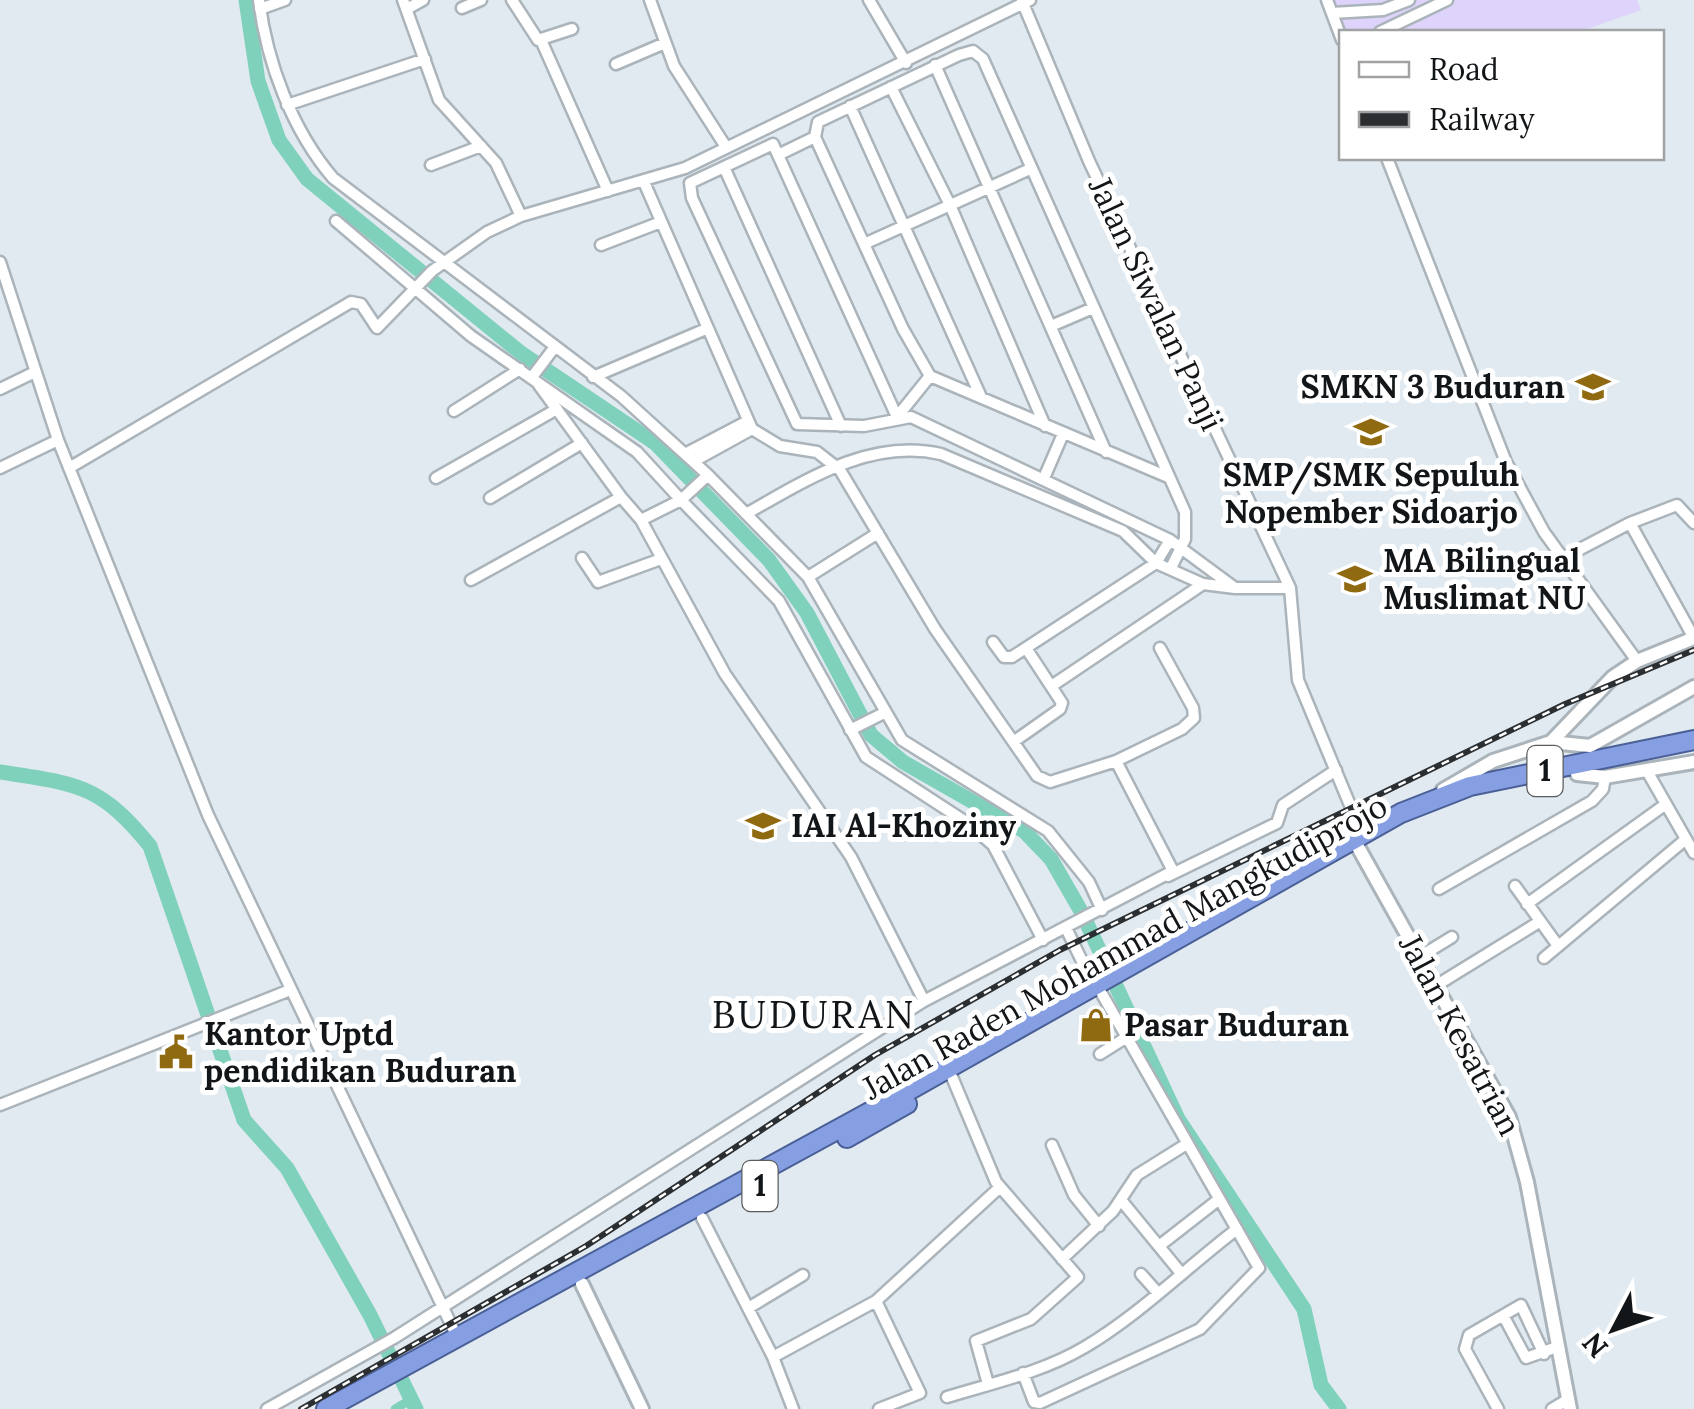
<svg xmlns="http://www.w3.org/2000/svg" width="1694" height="1409" font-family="Lora,serif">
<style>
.green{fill:#ded3fa}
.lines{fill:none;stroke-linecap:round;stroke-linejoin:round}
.canal{stroke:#7fd1bb;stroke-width:9}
.river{stroke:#7fd1bb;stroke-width:15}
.minor-casing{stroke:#aab4ba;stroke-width:15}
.tertiary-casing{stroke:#aab4ba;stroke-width:18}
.trunk-casing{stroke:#4a5f96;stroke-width:22}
.minor{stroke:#fff;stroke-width:10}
.tertiary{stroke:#fff;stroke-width:12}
.trunk{stroke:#869fe2;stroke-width:18}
.rail-casing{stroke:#2b2f32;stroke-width:6}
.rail{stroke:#fff;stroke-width:2.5;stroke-dasharray:8;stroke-linecap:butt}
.labels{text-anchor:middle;stroke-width:10;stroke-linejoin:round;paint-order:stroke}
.shield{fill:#fff;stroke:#5a5c5d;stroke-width:2.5}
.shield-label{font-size:30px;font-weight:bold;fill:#131618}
.street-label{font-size:32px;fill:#131618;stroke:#fff}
.poi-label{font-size:32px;font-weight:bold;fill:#131618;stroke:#fff;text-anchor:start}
.quarter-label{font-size:38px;letter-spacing:2.5px;fill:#131618;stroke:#fff}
</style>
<rect width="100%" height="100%" fill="#e0eaf0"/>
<path class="green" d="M1327,0H1637L1641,10L1579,32H1342Z"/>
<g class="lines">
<path class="canal" d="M395,1409L410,1400"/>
<path class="river" d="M246,0L258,81L279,140L307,179L521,353L655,443L769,560L807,613L871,735L903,762L1024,831L1051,859L1082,913L1178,1119L1304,1309L1321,1385L1339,1409
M0,772C76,784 99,783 150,846L244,1120L287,1168L370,1315L416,1409"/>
<g class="minor-casing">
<path id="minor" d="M259,0C267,63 292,130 333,178L621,396L708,475L808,577L902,740L1048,831L1089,882L1102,910
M403,0L439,100L496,163L521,216
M512,0L538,40L572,29
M650,0L674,66L726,147
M869,0L906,63
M1327,0L1342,40
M1022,1L1089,161L1290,588L1298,680L1362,834
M462,8L481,0
M260,9L285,0
M407,9L423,0
M1332,13L1383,10L1409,0
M1380,32L1447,0
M541,40L608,191
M616,64L665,43
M935,65L1106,452
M891,87L950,205L1045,426
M287,105L425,59
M850,106L981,397
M778,155L815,137
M1387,158L1506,462L1544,532L1637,661
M431,165L481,146
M724,167L841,426
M336,221L471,336L637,452L681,500L708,475
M864,244L1030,169
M601,245L661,222
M0,262L58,440L208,815L458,1339
M1051,326L1093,308
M532,377L554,348
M593,377L706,329
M539,385L621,497
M0,389L35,372
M454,411L520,369
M685,454L748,421
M694,461L752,429
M0,468L58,440
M69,468L351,302L361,304L377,328L432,271L487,232L521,216L685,168L1030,0
M1168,477L930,376L903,329L815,137L818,122L959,55L973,51L983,59L1185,512V539L1171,568
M436,478L557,409
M1044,478L1063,434
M490,498L582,443
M746,514C806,480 870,438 941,454L1123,531L1156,563L1203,584L1235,588L1170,540L911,417L864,426L797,424L692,198L690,183L773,144L897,417L930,376
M641,520L681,500L779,601L866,757L969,824L993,845L1043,940
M582,558L598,582L661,559
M1563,558L1630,523
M808,577L878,533
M471,580L621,497L641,520L725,674L851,857L924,1001L1173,871L1116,761L1050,782L1037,776L935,629L840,470L817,452L780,446L752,429L644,182
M1235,588H1290
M1694,638L1630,523L1677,505L1694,523
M993,642L1004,657H1012L1156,563L1170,540
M1053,685L1203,584
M850,730L884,713
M1016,740L1060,709L1062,703L1026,648
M1116,761L1182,729L1194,718L1193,708L1160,648
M1647,771L1694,853
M1168,876L1277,823L1283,805L1336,770
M1515,886L1556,943
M1439,889L1592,801L1603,789L1605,777
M1527,904L1666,804
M1066,928L1094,986
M1421,956L1452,937
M1544,958L1686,839
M1437,985L1539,922
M1100,1054L1127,1037
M952,1077L996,1182L1078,1277L1031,1319L976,1341L988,1384
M0,1105L290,990
M1052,1145L1074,1195L1099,1226
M1121,1200L1180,1272
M702,1218L773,1357L793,1409
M1159,1246L1218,1200
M1062,1259L1113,1211L1137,1175L1185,1145
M1141,1274L1157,1292
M876,1301L920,1393L879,1409
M750,1307L803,1275
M1504,1317L1526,1358L1557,1347
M773,1357L876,1301L999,1188
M1023,1373L1034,1402L1040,1403L1200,1329L1259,1268L1102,994
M947,1397C993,1383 1043,1372 1085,1347C1139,1315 1186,1268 1237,1229
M267,1409L394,1338L924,1001
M1498,1409L1465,1349L1469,1335L1521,1305L1544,1354
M1552,1409L1567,1400"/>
</g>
<g class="tertiary-casing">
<path id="tertiary" d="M1551,742L1613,677L1637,661L1694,638
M1577,774L1605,777L1694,762
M1443,790L1493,761L1551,742L1590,746L1694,687
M1358,847L1509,1117L1527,1182L1570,1409
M582,1284L642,1409"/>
</g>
<g class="trunk-casing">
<path id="trunk" d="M847,1138L907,1104
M326,1409L899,1096L1401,813L1470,786L1694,740"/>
</g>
<use href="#minor" class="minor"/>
<use href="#tertiary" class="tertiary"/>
<use href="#trunk" class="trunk"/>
<g class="rail-casing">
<path id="rail" d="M301,1409L586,1246L875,1055L1060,950L1565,704L1694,650"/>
</g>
<use href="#rail" class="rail"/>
</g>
<defs>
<g id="school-bare" transform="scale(2.7)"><path d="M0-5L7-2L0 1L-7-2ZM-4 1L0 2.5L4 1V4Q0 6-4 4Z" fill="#906a10" stroke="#fff" stroke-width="2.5" paint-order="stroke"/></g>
<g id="university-bare" transform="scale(2.7)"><path d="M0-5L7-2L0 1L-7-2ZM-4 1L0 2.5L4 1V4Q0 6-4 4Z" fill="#906a10" stroke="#fff" stroke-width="2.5" paint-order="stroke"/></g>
<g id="shop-bare" transform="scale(2.7)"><path d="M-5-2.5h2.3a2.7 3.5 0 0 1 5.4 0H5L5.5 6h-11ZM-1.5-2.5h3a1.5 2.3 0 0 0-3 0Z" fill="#906a10" stroke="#fff" stroke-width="2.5" paint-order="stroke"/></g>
<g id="civic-bare" transform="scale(2.7)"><path d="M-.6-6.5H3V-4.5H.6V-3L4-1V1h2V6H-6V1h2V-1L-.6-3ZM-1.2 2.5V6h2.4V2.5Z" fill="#906a10" stroke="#fff" stroke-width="2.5" paint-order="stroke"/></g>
</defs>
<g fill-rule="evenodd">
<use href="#school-bare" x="1593" y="387"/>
<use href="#school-bare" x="1371" y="432"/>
<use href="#school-bare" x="1355" y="579"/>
<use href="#university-bare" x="763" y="826"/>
<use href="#shop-bare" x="1096" y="1025"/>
<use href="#civic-bare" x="176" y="1052"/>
</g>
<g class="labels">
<g class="shield">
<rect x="1527.5" y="746" width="35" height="50" rx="8"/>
<rect x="742.5" y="1161" width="35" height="50" rx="8"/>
</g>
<g class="shield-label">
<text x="1545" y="781">1</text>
<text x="760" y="1196">1</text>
</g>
<g class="street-label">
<text transform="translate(1156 304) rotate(65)" y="11">Jalan Siwalan Panji</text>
<text transform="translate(1125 947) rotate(-29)" y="11">Jalan Raden Mohammad Mangkudiprojo</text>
<text transform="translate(1460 1035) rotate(62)" y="11">Jalan Kesatrian</text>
</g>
<g class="poi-label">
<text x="1565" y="398" text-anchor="end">SMKN 3 Buduran</text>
<text x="1371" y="486" text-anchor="middle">SMP/SMK Sepuluh<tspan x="1371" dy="37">Nopember Sidoarjo</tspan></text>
<text x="1383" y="572">MA Bilingual<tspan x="1383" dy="37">Muslimat NU</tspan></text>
<text x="791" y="837">IAI Al-Khoziny</text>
<text x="1124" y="1036">Pasar Buduran</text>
<text x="204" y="1045">Kantor Uptd<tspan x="204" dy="37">pendidikan Buduran</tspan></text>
</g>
<g class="quarter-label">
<text x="814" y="1028">BUDURAN</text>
</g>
</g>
<rect x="1339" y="30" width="325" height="130" fill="#ffffff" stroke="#a1a2a3" stroke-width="2.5"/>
<rect x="1359" y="62" width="50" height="15" fill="#ffffff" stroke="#a1a2a3" stroke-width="2.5"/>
<text x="1429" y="80" font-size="30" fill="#131618">Road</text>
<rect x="1359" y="112" width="50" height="15" fill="#2b2f32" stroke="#a1a2a3" stroke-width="2.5"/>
<text x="1429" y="130" font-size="30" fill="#131618">Railway</text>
<g transform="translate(1614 1329) rotate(229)" stroke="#ffffff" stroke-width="8" paint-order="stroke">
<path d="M0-8L18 38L0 25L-18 38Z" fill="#131618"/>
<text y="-15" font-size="28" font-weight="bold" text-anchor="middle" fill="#131618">N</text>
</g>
</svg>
